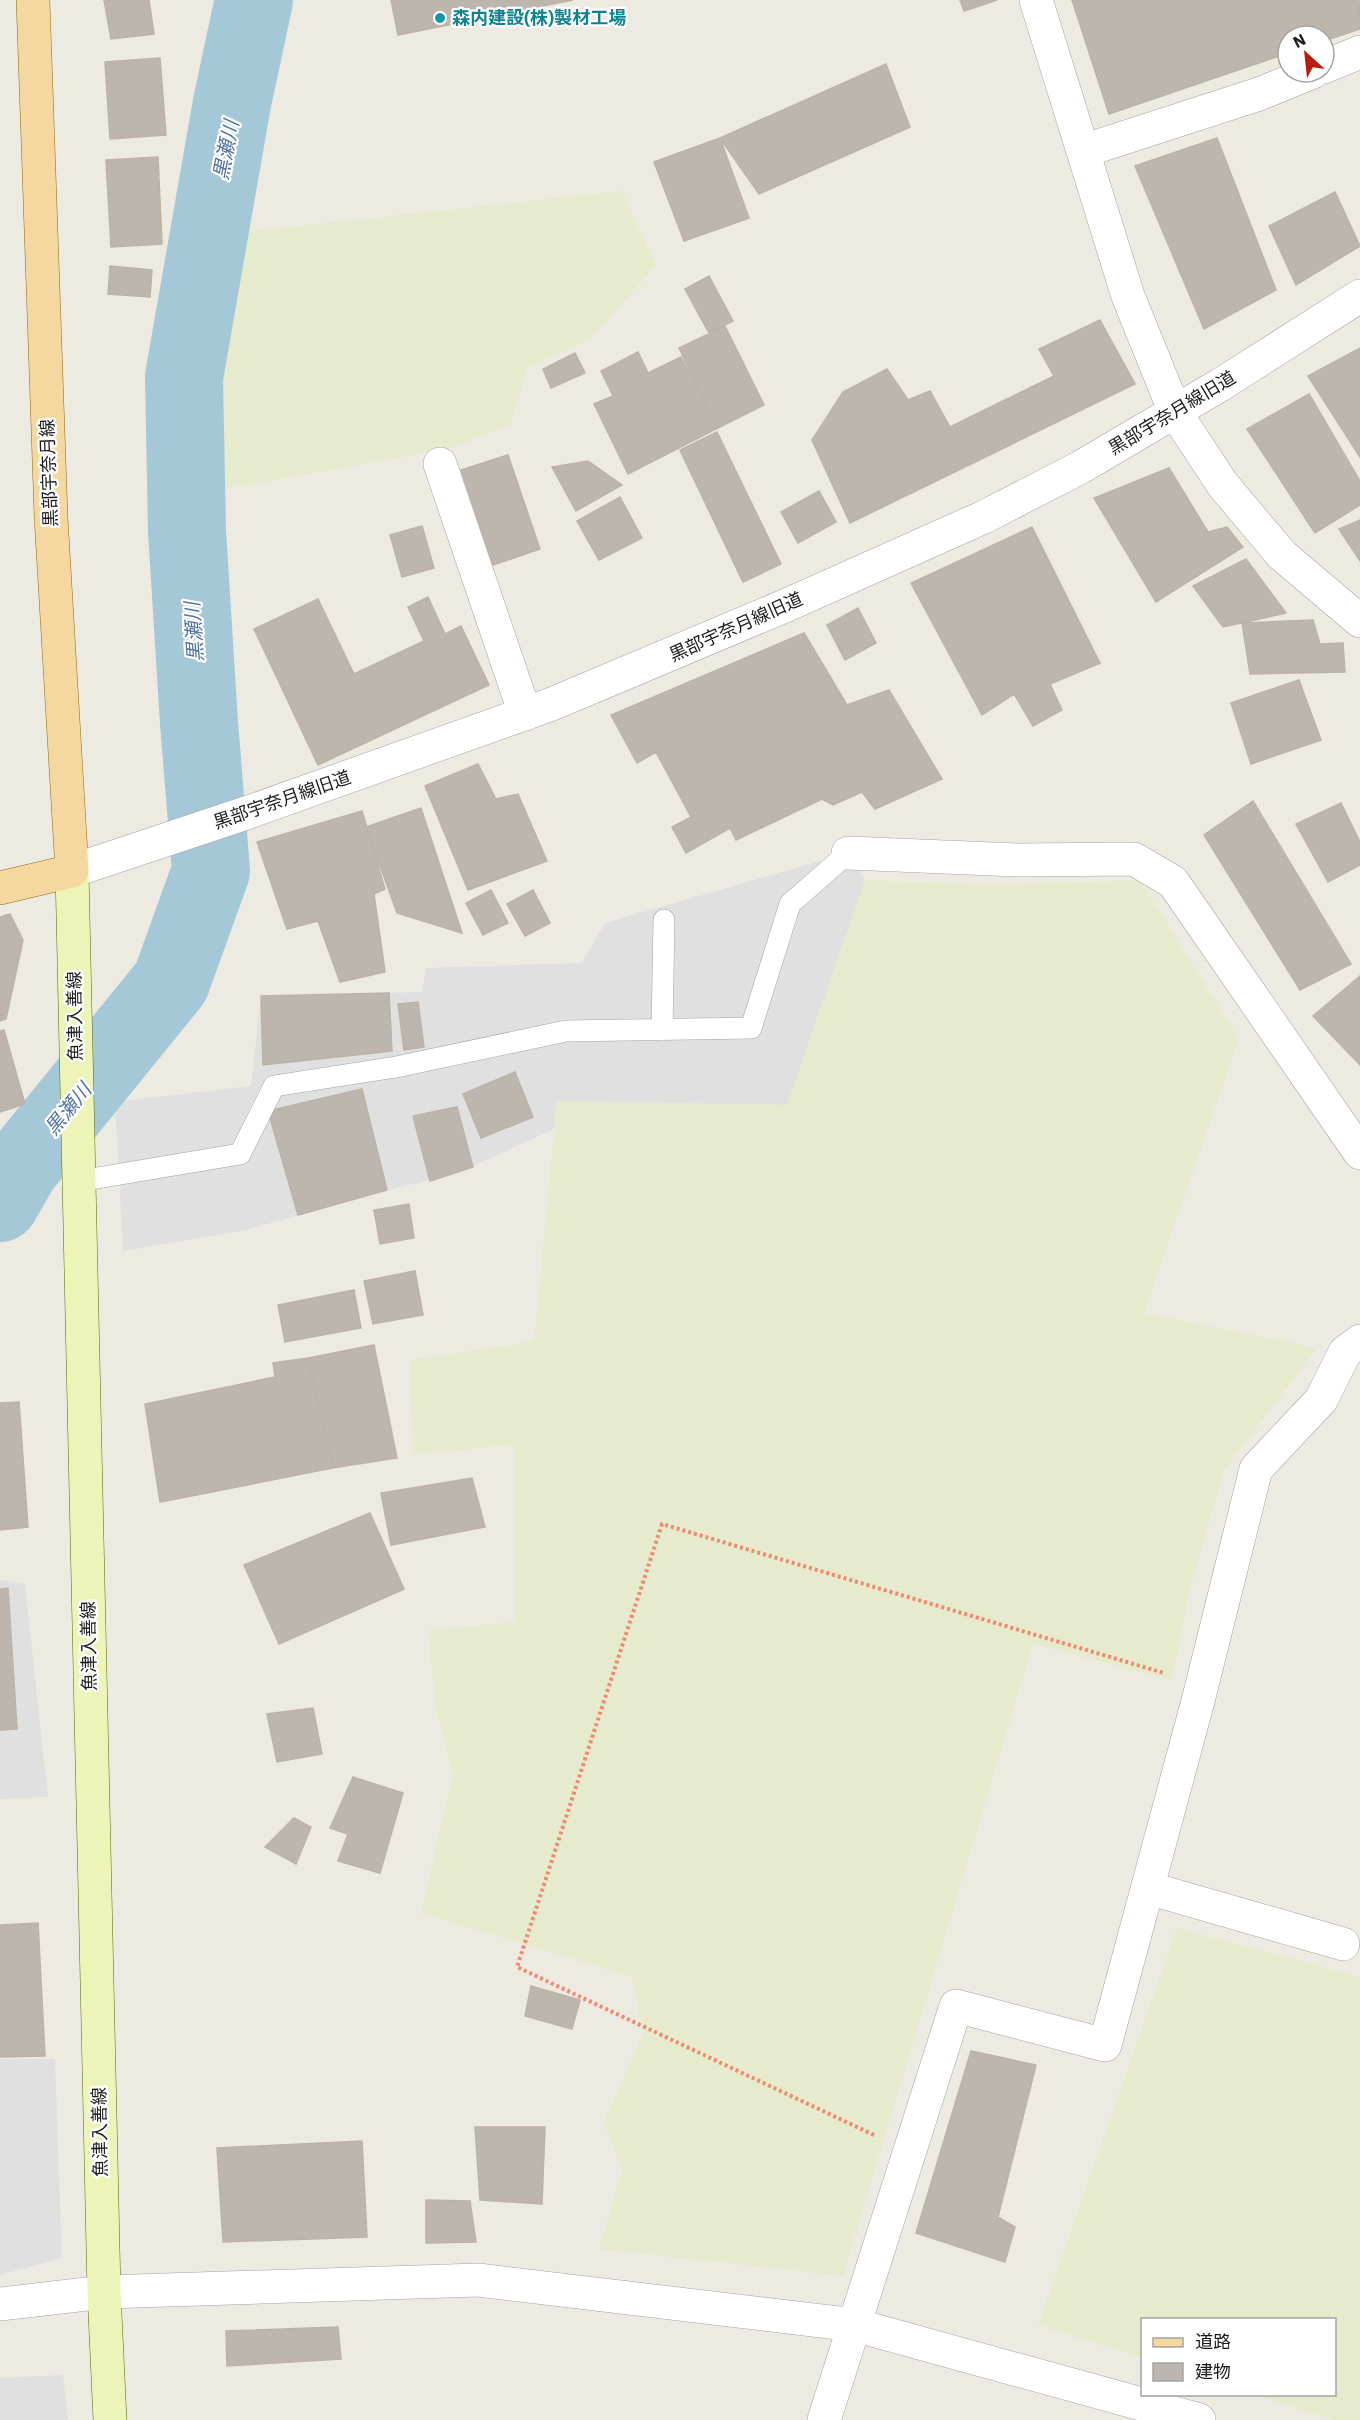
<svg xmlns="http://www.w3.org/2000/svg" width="1360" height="2420" font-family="'IBM Plex Sans','Noto Sans JP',sans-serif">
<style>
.farmland{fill:#e6ebce}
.parking{fill:#e0e0e0}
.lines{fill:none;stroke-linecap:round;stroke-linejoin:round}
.river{stroke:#a5c8d8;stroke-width:78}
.building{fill:#bdb6af;stroke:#bdb2a6;stroke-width:1.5}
.service-casing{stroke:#a3a3a3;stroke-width:22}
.minor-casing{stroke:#a3a3a3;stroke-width:34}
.tertiary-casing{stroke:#a3a3a3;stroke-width:34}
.secondary-casing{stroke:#576a0c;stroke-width:34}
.primary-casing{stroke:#8a6b0a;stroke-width:34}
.path{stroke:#f08970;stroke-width:4;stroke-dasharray:3 3;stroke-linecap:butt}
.service{stroke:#fff;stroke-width:21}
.minor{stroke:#fff;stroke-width:33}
.tertiary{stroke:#fff;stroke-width:33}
.secondary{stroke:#ecf4b8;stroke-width:33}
.primary{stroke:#f5d89f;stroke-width:33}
.culture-dot{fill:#0f9aa8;stroke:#fff;stroke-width:2}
.labels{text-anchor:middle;stroke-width:4.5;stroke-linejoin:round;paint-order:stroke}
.culture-label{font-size:18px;font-weight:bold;fill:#0d838f;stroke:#fff;text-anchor:start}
.street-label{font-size:18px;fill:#1c1c1c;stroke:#fff}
.water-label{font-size:20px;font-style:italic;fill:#5072a4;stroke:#fff}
</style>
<rect width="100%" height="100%" fill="#edeae2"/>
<path class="farmland" d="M622,191L656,265L592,338L527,369L511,424L448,449L218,490L209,348L242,232Z
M865,880L996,885L1140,880L1239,1039L1144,1313L1317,1348L1224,1470L1189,1593L1172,1680L1033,1644L843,2276L599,2249L622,2170L604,2122L643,2034L632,1977L421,1913L453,1773L436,1711L428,1630L515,1622L514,1445L413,1454L409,1360L534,1341L557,1101L787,1105Z
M1177,1928L1360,1977V2420H1333L1254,2395L1334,2394V2320H1142V2358L1038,2325Z"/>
<path class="parking" d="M848,853L865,880L787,1105L557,1101L554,1129L456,1174L387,1190L246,1230L123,1251L115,1102L251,1086L261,996L422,992L426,968L582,963L605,923Z
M0,1580L25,1584L48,1797L0,1799Z
M0,2059H55L62,2258L0,2275Z
M63,2375L68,2420H0V2378Z"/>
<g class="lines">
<path class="river" d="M0,1203L20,1168L171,982L211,871L199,723L187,531L184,377L232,103L254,0"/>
</g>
<path class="building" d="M104,0H149L154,34L111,39Z
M391,0H573L398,35Z
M960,0H997L964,11Z
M1072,0H1359L1360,29L1324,41V36H1288V53L1109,114Z
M160,58L166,135L110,139L105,62Z
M886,64L910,127L759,194L720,138Z
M720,138L749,218L684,241L654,162Z
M1217,138L1276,290L1204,329L1135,166Z
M158,157L162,244L111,247L106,160Z
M1335,192L1360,246L1296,285L1269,226Z
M110,266L152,270L150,297L108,294Z
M709,276L733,321L709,333L685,289Z
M1100,320L1135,384L850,523L812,440L843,392L887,369L908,400L930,391L950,427L1054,376L1039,349Z
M725,326L764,405L718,428L679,348Z
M1360,348V457L1308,376Z
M638,352L648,373L681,357L718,428L628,474L594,404L613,396L601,371Z
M575,353L585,373L551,388L543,369Z
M1309,394L1360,481V505L1315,533L1247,429Z
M717,432L781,564L743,582L680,450Z
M508,455L540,549L493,565L461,470Z
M588,461L622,485L576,511L552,467Z
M1169,468L1208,532L1227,527L1243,547L1156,602L1094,498Z
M819,491L836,522L798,543L781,512Z
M620,497L642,538L599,560L577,521Z
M1360,520V561L1339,529Z
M422,526L434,568L402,577L390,535Z
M1032,527L1100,663L1050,684L1062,710L1033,726L1014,694L982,715L911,583Z
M1246,559L1286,613L1223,627L1193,586Z
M428,597L445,634L461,626L489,685L318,765L254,629L318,599L354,674L424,641L408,607Z
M858,608L876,643L845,660L827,625Z
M1313,620L1320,644L1343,643L1345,672L1250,674L1242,623Z
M804,633L847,705L889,690L942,779L875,809L862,792L833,805L822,799L736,840L730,828L686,853L672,827L691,817L656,752L637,763L611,715Z
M1299,680L1321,740L1251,764L1231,703Z
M478,764L496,799L518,794L547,861L468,890L425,786Z
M1253,801L1351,964L1300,990L1204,835Z
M1341,803L1360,842V865L1328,882L1296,824Z
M421,808L462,933L397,913L366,827Z
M362,811L385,889L374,894L385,972L340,982L318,921L287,929L257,842Z
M491,890L508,923L483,935L466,903Z
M533,890L550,923L525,936L507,904Z
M10,914L23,940L6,1019L0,1021V917Z
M1360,976V1065L1313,1016Z
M389,993L392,1051L263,1065L261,996Z
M418,1002L424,1047L404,1050L398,1004Z
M4,1030L25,1104L0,1112V1031Z
M515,1072L533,1117L481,1138L463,1094Z
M362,1089L387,1190L298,1215L268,1111Z
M457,1107L473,1167L430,1181L413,1116Z
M409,1204L414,1238L380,1244L374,1210Z
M415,1271L423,1315L373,1324L364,1281Z
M354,1290L361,1328L285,1342L278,1305Z
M374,1345L397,1458L333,1468L308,1358Z
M308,1358L333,1468L160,1502L145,1404L275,1377L273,1363Z
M19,1402L28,1527L0,1530V1403Z
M472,1478L485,1527L391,1545L381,1493Z
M370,1513L404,1589L279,1644L244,1565Z
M8,1588L17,1729L0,1730V1589Z
M313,1708L322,1754L277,1762L267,1714Z
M353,1777L403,1793L380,1873L338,1861L348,1834L330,1828Z
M294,1818L311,1827L296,1864L265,1847Z
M38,1923L45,2056L0,2057V1925Z
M531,1986L580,2000L572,2029L525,2016Z
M971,2051L1036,2065L998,2217L1015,2227L1005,2262L916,2233Z
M475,2127H545L542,2204L480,2200Z
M362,2141L367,2237L223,2242L217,2148Z
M426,2200L470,2201L476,2242L426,2243Z
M338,2327L341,2359L227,2366L226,2331Z"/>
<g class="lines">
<g class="service-casing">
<path id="service" d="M662,1030L664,920
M79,1181L240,1154L274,1086L396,1067L566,1031L751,1028L790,904L848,853"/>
</g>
<g class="minor-casing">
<path id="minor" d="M1036,0L1128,296L1175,412
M1324,67L1360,52
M1083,151L1259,94L1313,72
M440,464L525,714
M848,853L1017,860L1134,859L1173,882L1360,1153
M1148,1888L1343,1944
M824,2420L956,2006L1105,2045L1198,1701L1256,1469L1321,1400L1345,1352L1360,1341"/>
</g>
<g class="tertiary-casing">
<path id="tertiary" d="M1175,412L1223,485L1282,555L1360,621
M72,871L246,813L552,704L787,605L984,517L1081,467L1220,385L1360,296
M0,2304L104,2292L478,2280L855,2325L1199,2420"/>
</g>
<g class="secondary-casing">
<path id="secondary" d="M72,871L104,2292L110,2420"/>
</g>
<g class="primary-casing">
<path id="primary" d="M0,888L72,871L51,517L33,0"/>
</g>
<path class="path" d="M874,2135L517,1967L662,1524L1164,1673"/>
<use href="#service" class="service"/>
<use href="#minor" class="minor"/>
<use href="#tertiary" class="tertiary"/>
<use href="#secondary" class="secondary"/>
<use href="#primary" class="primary"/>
</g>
<circle class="culture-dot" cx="440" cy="18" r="6"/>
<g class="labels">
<g class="culture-label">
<text x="452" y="24">森内建設(株)製材工場</text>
</g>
<g class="street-label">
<text transform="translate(1172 413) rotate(-31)" y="6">黒部宇奈月線旧道</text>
<text transform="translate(49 473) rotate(-92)" y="6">黒部宇奈月線</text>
<text transform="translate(736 627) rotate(-24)" y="6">黒部宇奈月線旧道</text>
<text transform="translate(282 800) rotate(-19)" y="6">黒部宇奈月線旧道</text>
<text transform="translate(75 1016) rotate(-91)" y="6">魚津入善線</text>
<text transform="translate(89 1646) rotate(-91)" y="6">魚津入善線</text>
<text transform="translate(100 2132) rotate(-91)" y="6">魚津入善線</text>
</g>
<g class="water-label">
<text transform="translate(226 150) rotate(-79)" y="7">黒瀬川</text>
<text transform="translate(194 632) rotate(-94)" y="7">黒瀬川</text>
<text transform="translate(68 1109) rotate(-51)" y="7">黒瀬川</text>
</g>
</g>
<rect x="1141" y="2318" width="195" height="78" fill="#ffffff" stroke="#a4a4a4" stroke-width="1.5"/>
<rect x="1153" y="2338" width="30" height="9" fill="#f5d89f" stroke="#a4a4a4" stroke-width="1.5"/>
<text x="1195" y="2348" font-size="18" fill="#1c1c1c">道路</text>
<rect x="1153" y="2363" width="30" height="18" fill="#bdb6af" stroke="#a4a4a4" stroke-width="1.5"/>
<text x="1195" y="2378" font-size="18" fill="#1c1c1c">建物</text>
<g transform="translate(1306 54) rotate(333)"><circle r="28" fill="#ffffff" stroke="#a4a4a4" stroke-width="1.5"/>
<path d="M0-4.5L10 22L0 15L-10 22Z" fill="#ba1d0d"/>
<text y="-9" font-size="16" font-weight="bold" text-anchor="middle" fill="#1c1c1c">N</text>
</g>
</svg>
